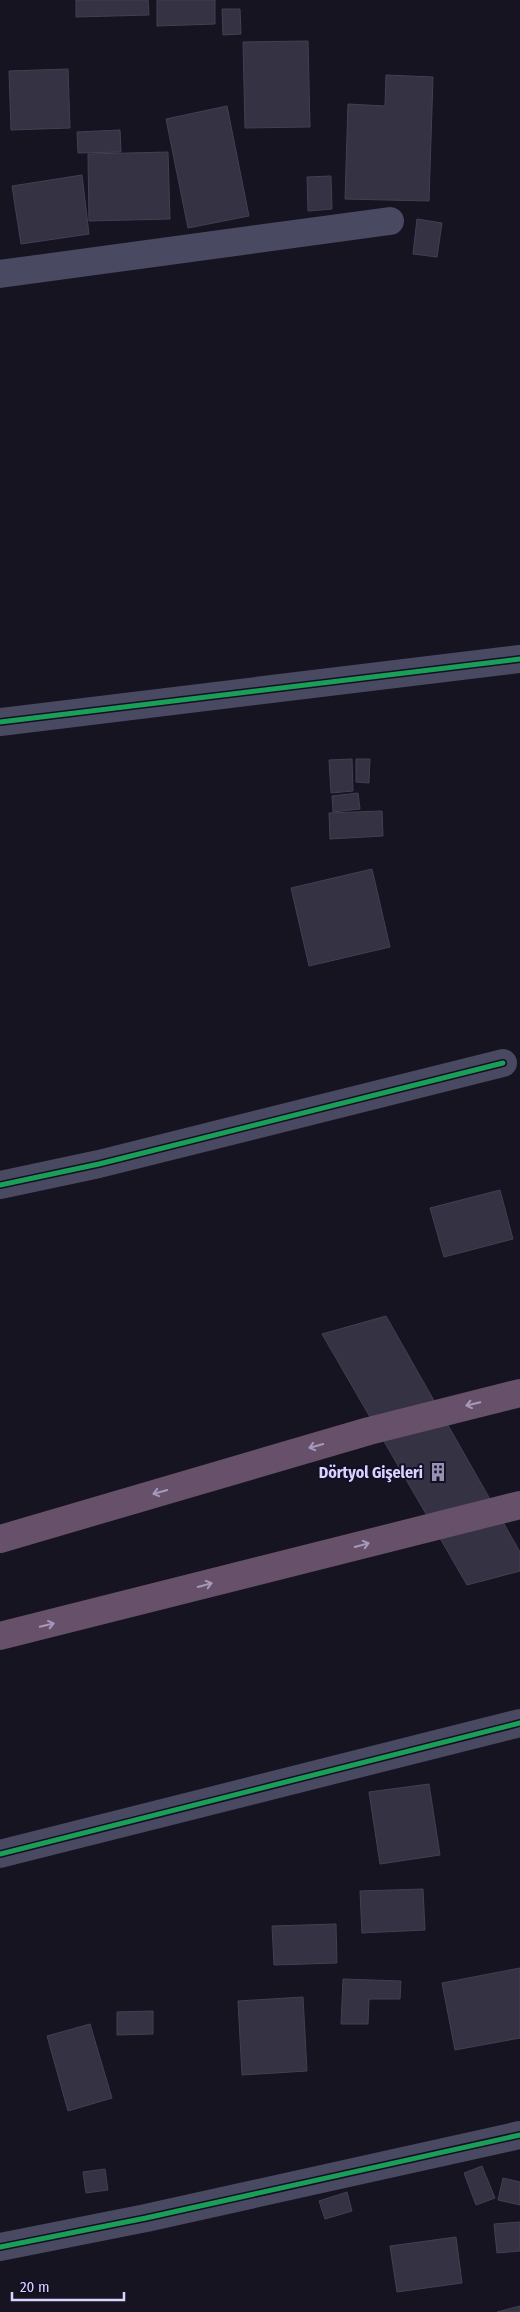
<svg xmlns="http://www.w3.org/2000/svg" width="520" height="2312" font-family="'Fira Sans Condensed',sans-serif">
<style>
.building{fill:#343243;stroke:#433f54}
.lines{fill:none;stroke-linecap:round;stroke-linejoin:round}
.minor{stroke:#4a4962;stroke-width:28}
.motorway{stroke:#67516a;stroke-width:28}
.cycleway-casing{stroke:#130f26;stroke-width:8}
.cycleway{stroke:#1a9f57;stroke-width:5}
.oneway{stroke:#a699bc}
.labels{text-anchor:middle;stroke-width:4;stroke-linejoin:round;paint-order:stroke}
.poi-label{font-size:16px;font-weight:bold;fill:#d9d4ff;stroke:#130f26;text-anchor:end}
</style>
<rect width="100%" height="100%" fill="#161421"/>
<path class="building" d="M76,0H148L149,15L76,17Z
M157,0H215V24L157,26Z
M222,9H240L241,34L223,35Z
M308,41L310,127L245,128L243,42Z
M68,69L70,128L11,130L9,71Z
M386,75L433,77L429,201L345,199L348,104L385,106Z
M227,106L249,216L188,228L166,119Z
M120,130L121,152L78,153L77,132Z
M168,152L170,219L89,221L88,154Z
M82,175L89,234L21,244L12,186Z
M331,176L332,209L308,211L307,177Z
M417,219L442,223L437,257L413,254Z
M352,759L353,791L331,793L329,760Z
M356,759H370L369,783L356,782Z
M358,793L360,809L333,812L332,796Z
M382,811L383,836L330,839L329,813Z
M372,869L390,947L309,966L291,888Z
M500,1190L513,1239L444,1257L430,1208Z
M386,1316L520,1552V1571L467,1585L322,1334Z
M429,1784L440,1855L380,1864L369,1792Z
M423,1889L425,1930L362,1933L360,1891Z
M336,1924L337,1963L274,1965L272,1926Z
M520,1968V2038L455,2050L442,1983Z
M343,1979L401,1981L400,1999H369L368,2024H341Z
M303,1997L307,2071L242,2075L238,2001Z
M153,2011V2034L117,2035V2012Z
M90,2024L112,2098L68,2111L47,2036Z
M482,2166L495,2198L476,2205L464,2173Z
M105,2169L108,2190L86,2193L83,2172Z
M503,2178L520,2182V2205L498,2200Z
M347,2192L352,2211L325,2219L319,2201Z
M520,2222V2251L497,2253L494,2224Z
M456,2237L462,2283L397,2292L390,2246Z
M520,2306V2312H497Z"/>
<g class="lines">
<path class="minor" d="M0,274L390,221
M0,722L520,659
M0,1185L99,1164L503,1063
M0,1854L520,1723
M0,2247L146,2218L520,2135"/>
<path class="motorway" d="M0,1539L369,1431L520,1393
M0,1636L520,1505"/>
<g class="cycleway-casing">
<path id="cycleway" d="M0,722L520,659
M0,1185L99,1164L503,1063
M0,1854L520,1723
M0,2247L146,2218L520,2135"/>
</g>
<use href="#cycleway" class="cycleway"/>
</g>
<defs><path id="oneway-shaft" d="M-6 0H5M1.5-3L5.5 0L1.5 3" fill="none" stroke-width="1.6" stroke-linecap="round" stroke-linejoin="round" transform="scale(1.25)"/></defs>
<g class="oneway">
<use href="#oneway-shaft" transform="translate(473 1404) rotate(167)"/>
<use href="#oneway-shaft" transform="translate(316 1446) rotate(164)"/>
<use href="#oneway-shaft" transform="translate(160 1492) rotate(164)"/>
<use href="#oneway-shaft" transform="translate(362 1545) rotate(-15)"/>
<use href="#oneway-shaft" transform="translate(205 1585) rotate(-15)"/>
<use href="#oneway-shaft" transform="translate(47 1625) rotate(-13)"/>
</g>
<defs>
<g id="building-bare" transform="scale(1.5)"><path d="M-4-6H4V6H1V3H-1V6H-4ZM-2.5-4.3h1.7v1.8h-1.7ZM.8-4.3h1.7v1.8H.8ZM-2.5-1h1.7V.8h-1.7ZM.8-1h1.7V.8H.8Z" fill="#9591b1" stroke="#130f26" stroke-width="2.5" paint-order="stroke"/></g>
</defs>
<g fill-rule="evenodd">
<use href="#building-bare" x="438" y="1472"/>
</g>
<g class="labels">
<g class="poi-label">
<text x="423" y="1478">Dörtyol Gişeleri</text>
</g>
</g>
<path d="M12 2292v8h112v-8" fill="none" stroke="#d9d4ff" stroke-width="2.5"/>
<text x="20" y="2292" font-size="15" fill="#d9d4ff" stroke="#130f26" stroke-width="4" paint-order="stroke">20 m</text>
</svg>
